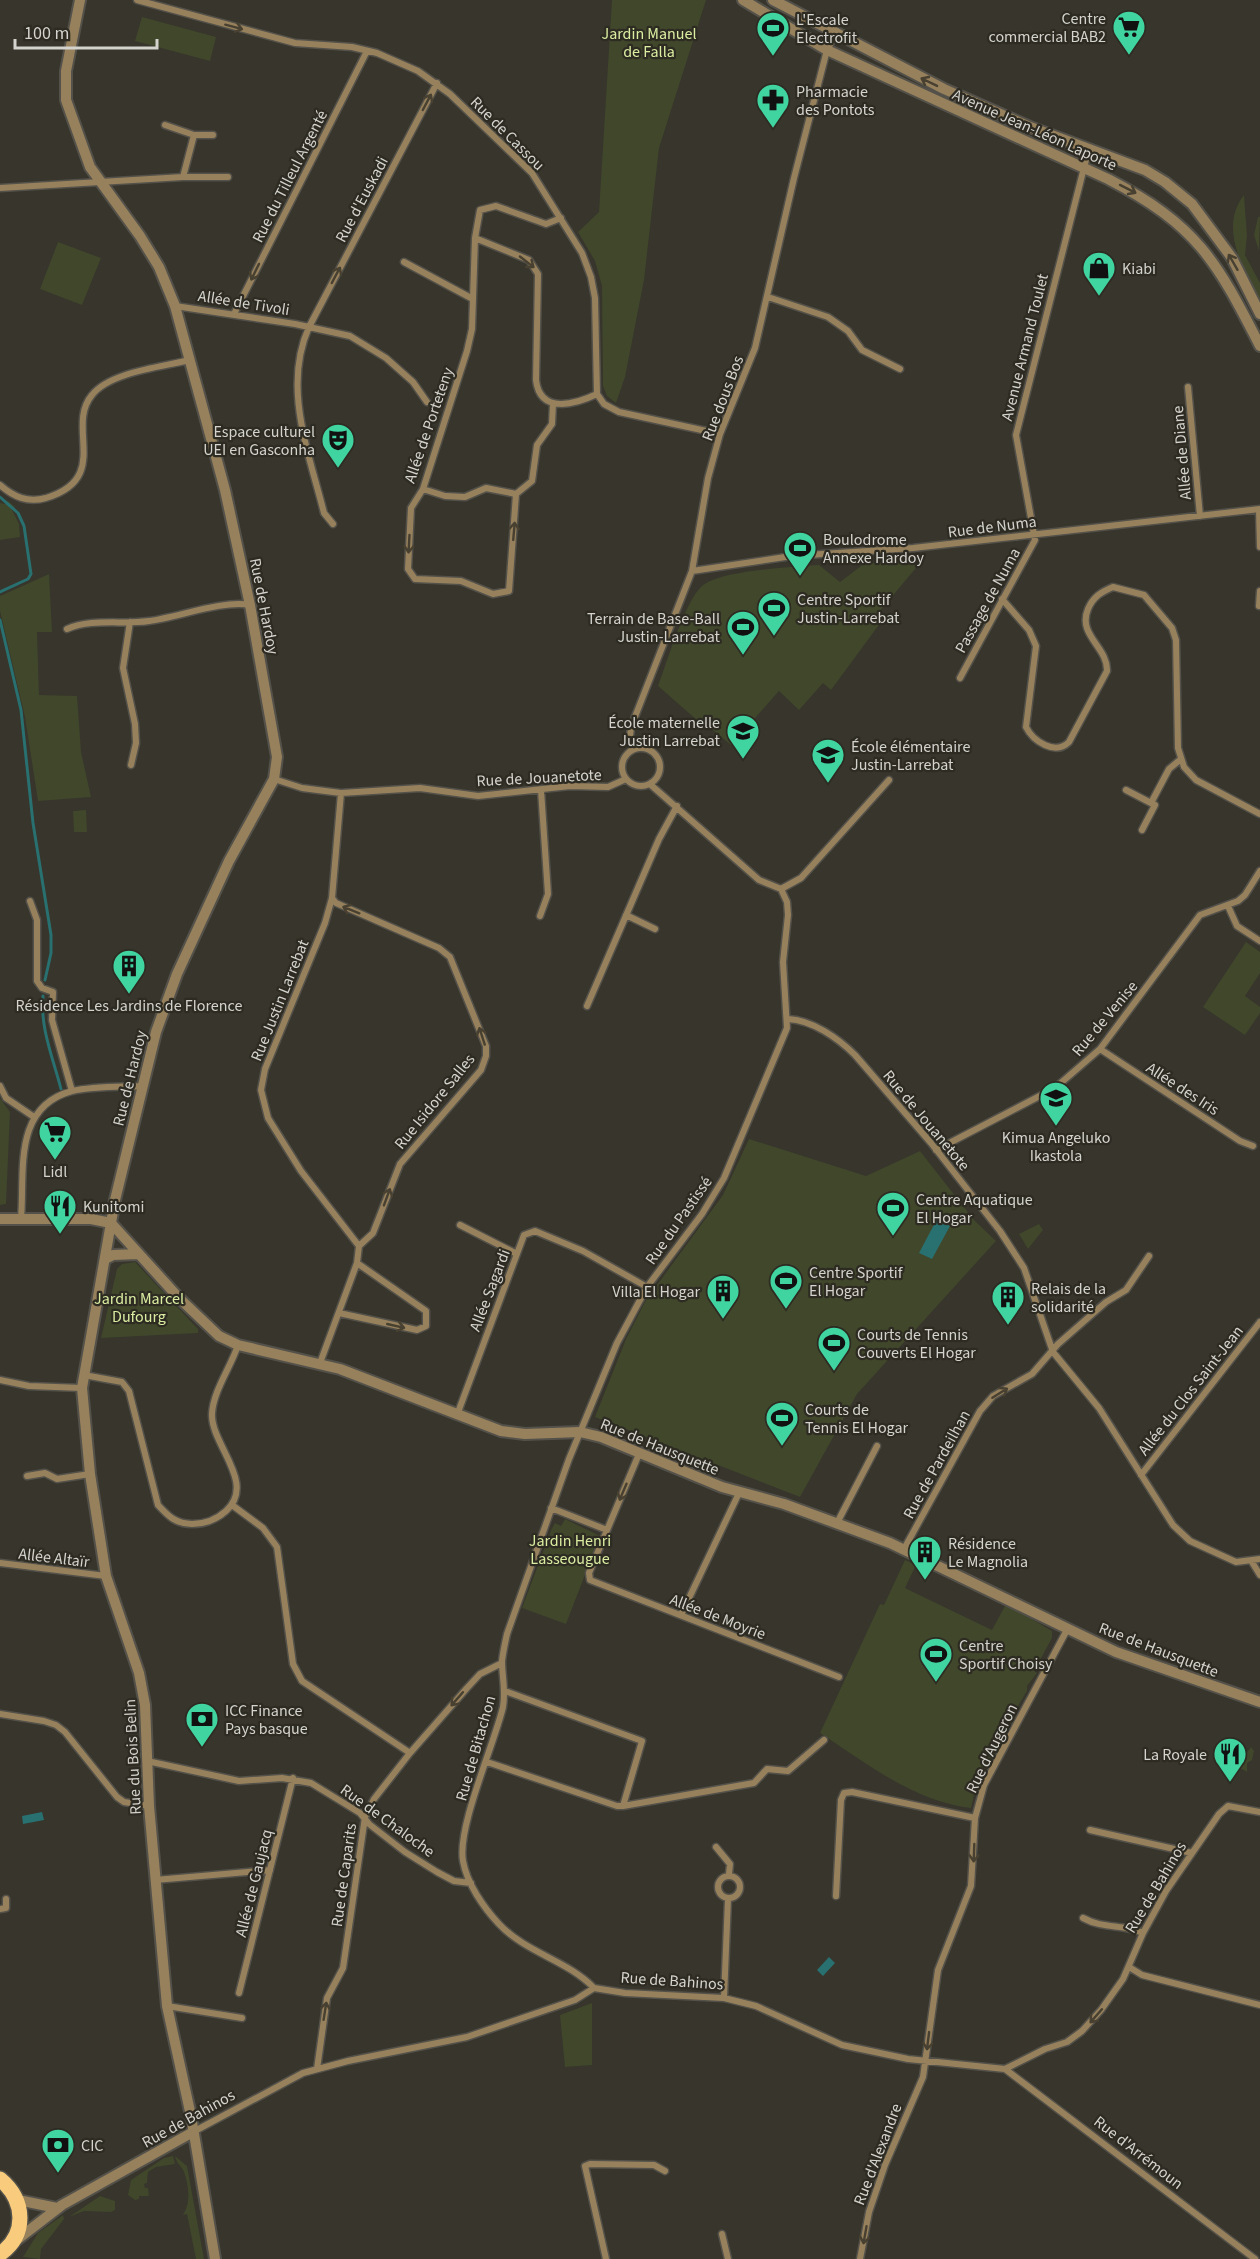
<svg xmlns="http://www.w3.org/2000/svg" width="1260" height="2259" font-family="'Source Sans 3',sans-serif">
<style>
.green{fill:#40472b}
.water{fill:#297070}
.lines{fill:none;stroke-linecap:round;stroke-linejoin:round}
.stream{stroke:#297070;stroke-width:3}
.minor-casing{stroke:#535149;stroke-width:9}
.tertiary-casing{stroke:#535149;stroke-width:14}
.primary-casing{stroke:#535149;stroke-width:18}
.minor{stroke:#97815c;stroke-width:6}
.tertiary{stroke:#97815c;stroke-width:10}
.primary{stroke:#f9cc7d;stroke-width:15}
.oneway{stroke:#484030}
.labels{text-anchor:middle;stroke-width:4.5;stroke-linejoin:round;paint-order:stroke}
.poi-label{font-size:16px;fill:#d4d3cd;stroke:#2d2b22;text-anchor:start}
.park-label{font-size:16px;fill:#daeda1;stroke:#2d2b22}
.street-label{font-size:16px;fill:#d4d3cd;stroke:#2d2b22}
</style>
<rect width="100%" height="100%" fill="#37352c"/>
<path class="green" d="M612,0H706L659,148L644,280L625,377L616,403L607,396L603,386L602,286L595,261L578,232L599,212Z
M142,17L216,37L210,61L135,41Z
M1244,195L1247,236L1245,255L1260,283V302C1244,270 1218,228 1244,195Z
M1258,217H1260L1259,251L1254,235Z
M58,242L101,258L82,305L40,289Z
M8,501L15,507L12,510L19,524L20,537L0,540V503L5,504Z
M902,556H917L921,562L879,612L884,618L831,690L823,683L799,710L779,691L731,745L713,730L706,728L658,686C667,662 685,601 702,586C720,570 794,567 819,565L840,582L865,563L898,561Z
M49,574L52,632H37L39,695L77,696L81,752L91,797L38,801L25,717L0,611V596Z
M86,810L87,832H74L73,811Z
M1246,942L1260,952V973L1245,996L1260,1007V1013L1245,1035L1203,1007Z
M0,1098L10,1112L6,1204L0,1205Z
M749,1139L866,1176L920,1151L974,1220L996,1241L857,1394L800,1497L595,1417L626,1339L646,1300L723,1195Z
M1039,1224L1043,1230L1028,1249L1019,1234Z
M135,1262L198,1329V1333L101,1338L117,1269L122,1264Z
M565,1519L600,1536L566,1624L522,1608L552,1528L555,1523L561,1526Z
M905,1560L916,1565L905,1588L911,1591L992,1630L1006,1604L1052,1631V1638L1034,1671L1037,1673L1027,1686V1691L1011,1718L1013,1720L977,1782L971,1808C915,1802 866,1763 820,1733L880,1604L884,1605Z
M1251,1747L1254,1751L1252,1760L1247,1763V1772L1237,1766Z
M592,2003V2065L565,2067L560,2015Z
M173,2156L175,2164L156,2167L148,2172L147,2183L144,2184L145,2188H148L149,2196H139V2199L135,2200L128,2195L131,2180L164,2158Z
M175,2156L187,2166L204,2259H196L187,2214L183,2215C191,2203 189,2186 184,2172C181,2165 177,2165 175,2156Z
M100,2196L115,2201V2210L111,2212L84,2211L69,2217Z
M63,2215L64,2219L41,2249L40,2259L23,2257L38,2233Z"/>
<path class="water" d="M937,1219L950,1226L932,1259L919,1253Z
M42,1812L44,1820L23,1824L22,1816Z
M829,1957L835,1963L823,1976L817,1970Z"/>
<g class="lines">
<path class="stream" d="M0,497L18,513L24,526L31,574L28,579L0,592
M0,620L21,710L33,823L51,935V953L45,980
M43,996C40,1028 53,1058 61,1089"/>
<g class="minor-casing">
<path id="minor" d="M137,0L295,43L352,47L377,53L418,71L450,94L532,173L582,253L591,277L595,298L597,394L604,404L619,412L720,434
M194,135H213
M183,177H228
M0,188L183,177L194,135L165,125
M475,238L529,260L538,274L536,380C540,415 576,404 597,394
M404,262L471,298
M768,297L828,317L848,331L862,350L900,369
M175,306L295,324L350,336L386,358L413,382L427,402
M234,314L367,51
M1188,387L1200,516
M0,485C14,497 27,503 46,498C112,478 65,427 92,395C110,372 162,367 190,360
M423,489L445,496L465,497L486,488L516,494
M516,494L509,591L493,594L461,581L415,579L408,569L411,508L423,489L467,351L472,329L475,238L480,210L496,206L546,224L561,218
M516,494L532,481L537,445L552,424L553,403
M1259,510L1260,547
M333,524L324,513C309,453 282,387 309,327L437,83
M692,571L792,556L913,548L1260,509
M1002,599L1029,630L1036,646L1026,727C1033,741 1055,756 1069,742L1107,671C1108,647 1077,635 1088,609C1093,597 1101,592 1113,587L1144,595L1172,628L1176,640L1178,748L1184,767L1196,780L1260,814
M1259,606L1260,591
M130,622L123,668L135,724L136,743L131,765
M67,629C92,618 122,625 149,621C179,617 222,600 250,605
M960,678L1035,540L1016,435L1089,148
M622 767a19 19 0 1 1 38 0a19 19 0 1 1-38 0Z
M637,748L630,737L631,727L692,571L708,478L720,434L755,348L794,178L827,50L837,31
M274,779L302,788L341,793L420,788L478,796L570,786L608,787L626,779
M1126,790L1151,803
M1142,830L1155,805L1151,803L1169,769L1181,759
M781,889L801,878L889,780
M332,898L336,903L439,948L450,957L486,1046V1056L481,1070L400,1164L373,1233L359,1246
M30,901L37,920V981L42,988L53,992L52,1020L72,1091
M1228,906L1237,926L1260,941
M626,915L655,929
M540,916L548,894L541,790
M587,1006L659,839L677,806
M788,1019C812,1020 838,1038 855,1055L931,1143L1000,1231L1024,1268L1053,1352L1099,1408L1173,1525L1190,1541L1236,1562L1260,1559
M1100,1049L1240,1141L1253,1146
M0,1086L6,1098L34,1117
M936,1150L1055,1088L1100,1049L1200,915L1238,901L1245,895L1260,871
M21,1219C25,1172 12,1107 72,1091C94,1086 120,1087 142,1086
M460,1225L517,1254
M339,1313L417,1330L426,1326V1311L357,1263
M320,1363L357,1263L359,1246L301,1171L268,1118L261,1090L265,1069L325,923L332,898L341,793
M84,1375L122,1382L129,1391L158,1505C168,1516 176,1524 192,1524C205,1524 216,1520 226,1511C257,1483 211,1445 212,1414C213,1391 231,1367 238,1345
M0,1380L29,1386L82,1388
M457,1415L524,1235L535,1231L583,1251L647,1287
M639,1454L589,1573L590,1580L839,1677
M1141,1475L1260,1322
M27,1476L45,1473L57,1479L90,1474
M232,1505L263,1528L277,1547L293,1664L302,1681L410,1753
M551,1508L607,1530
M837,1523L877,1446
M904,1549L980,1411L993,1396L1032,1374L1058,1344L1106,1302L1126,1290L1149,1256
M1252,1562L1260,1575
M0,1563L106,1576
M681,1615L739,1493
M505,1691L642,1741L623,1806
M0,1714L44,1721L56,1725L65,1732L117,1797L124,1802L149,1806
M147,1761L239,1781L282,1778L311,1783L360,1813L369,1824L405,1852L437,1872L454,1881L471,1883
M487,1762L617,1806H623L754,1783L767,1769L788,1771L824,1740
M1090,1830L1192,1853
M716,1847L730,1864L729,1874
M718 1887a11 11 0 1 1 22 0a11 11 0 1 1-22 0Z
M155,1880L270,1870
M836,1896L841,1800L844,1793L852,1792L975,1818
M0,1909L6,1908V1899
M1083,1918C1105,1930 1122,1923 1143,1933
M1129,1967L1142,1975L1260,2005
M594,1988C567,1960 526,1953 499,1924C484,1908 467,1884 463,1861C457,1827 494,1745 503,1707C506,1690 502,1677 502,1661C503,1652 505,1643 507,1634L569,1459L617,1343L647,1287L702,1214L724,1178L787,1028L783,962L788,915L787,902L781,889L759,880L651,785
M239,1993L293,1778
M724,1998L728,1899
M167,2006L242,2018
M317,2069L327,1998L343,1968L365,1817L374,1799L410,1753L467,1688L480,1674L502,1663
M1005,2069L1255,2259
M193,2132L303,2073L348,2061L467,2037L575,2000L594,1988L625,1993L724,1998L756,2006L842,2045L908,2059L1005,2069L1045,2049L1067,2042L1082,2031L1101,2010L1123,1979L1143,1933L1166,1891L1219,1814L1228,1806L1260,1812
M722,2234L728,2259
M606,2259L585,2166L590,2164L654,2165L665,2171
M860,2259L869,2212L885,2165L923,2077L938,1970L971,1886L975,1818L984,1785L1068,1628"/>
</g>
<g class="tertiary-casing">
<path id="tertiary" d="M80,0L66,71V100L90,167L140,236L159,267L175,306L225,490L250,605L277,757L274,779L229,861L177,974L156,1032L115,1200L82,1388L90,1474L106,1576L139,1673L145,1705L149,1806L167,2006L191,2116L215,2259
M743,0L827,50L1108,179C1197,225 1216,260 1260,346
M773,0L944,89L1030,127L1145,170L1165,182L1192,204L1232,258L1260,314
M0,1219H91L111,1223L178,1297L219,1336L238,1345L340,1369L501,1431L525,1434L580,1432L601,1437L722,1487L784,1504L890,1543L1116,1652L1260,1702
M105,1259L113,1255L138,1254
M18,2200L57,2208
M14,2242L62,2205L193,2132"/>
</g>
<g class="primary-casing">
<path id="primary" d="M0,2179C25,2200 28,2234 0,2254"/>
</g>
<use href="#minor" class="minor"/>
<use href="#tertiary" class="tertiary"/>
<use href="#primary" class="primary"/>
</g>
<defs><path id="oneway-shaft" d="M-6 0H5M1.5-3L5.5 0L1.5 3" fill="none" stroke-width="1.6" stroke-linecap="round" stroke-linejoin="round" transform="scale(1.5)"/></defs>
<g class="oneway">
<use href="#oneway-shaft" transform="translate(234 27) rotate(15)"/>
<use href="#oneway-shaft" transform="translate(929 82) rotate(-154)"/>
<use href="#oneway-shaft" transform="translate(427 102) rotate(-62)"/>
<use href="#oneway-shaft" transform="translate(1128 189) rotate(27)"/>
<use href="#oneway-shaft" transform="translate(527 262) rotate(38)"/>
<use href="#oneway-shaft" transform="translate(1233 262) rotate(-120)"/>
<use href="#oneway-shaft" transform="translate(255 272) rotate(116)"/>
<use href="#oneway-shaft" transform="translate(336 275) rotate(-62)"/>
<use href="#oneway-shaft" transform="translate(514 531) rotate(-85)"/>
<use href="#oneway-shaft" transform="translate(409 544) rotate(93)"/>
<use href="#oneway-shaft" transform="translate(351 910) rotate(-158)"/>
<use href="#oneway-shaft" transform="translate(482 1036) rotate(-108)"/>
<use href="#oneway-shaft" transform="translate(387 1197) rotate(-70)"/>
<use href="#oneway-shaft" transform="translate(396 1326) rotate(13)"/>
<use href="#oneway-shaft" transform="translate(1000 1393) rotate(-32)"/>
<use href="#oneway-shaft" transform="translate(623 1492) rotate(113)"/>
<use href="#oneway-shaft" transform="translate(457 1699) rotate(131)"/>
<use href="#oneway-shaft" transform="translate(974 1853) rotate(92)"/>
<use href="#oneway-shaft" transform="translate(325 2011) rotate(-81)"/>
<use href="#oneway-shaft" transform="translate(1096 2016) rotate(131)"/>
<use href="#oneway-shaft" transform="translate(928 2041) rotate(97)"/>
<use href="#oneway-shaft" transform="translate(865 2235) rotate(100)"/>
</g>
<defs>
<g id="supermarket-pin" transform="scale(1.725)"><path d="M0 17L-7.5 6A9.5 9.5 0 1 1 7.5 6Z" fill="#40d4a1" stroke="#2d2b22"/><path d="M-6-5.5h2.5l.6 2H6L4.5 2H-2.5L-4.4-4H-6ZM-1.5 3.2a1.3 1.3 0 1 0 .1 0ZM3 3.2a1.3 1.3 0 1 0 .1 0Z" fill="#111"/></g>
<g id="stadium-pin" transform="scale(1.725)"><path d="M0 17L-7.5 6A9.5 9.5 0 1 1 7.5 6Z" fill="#40d4a1" stroke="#2d2b22"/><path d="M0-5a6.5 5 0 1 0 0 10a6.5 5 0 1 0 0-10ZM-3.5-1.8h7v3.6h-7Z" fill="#111"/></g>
<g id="pharmacy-pin" transform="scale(1.725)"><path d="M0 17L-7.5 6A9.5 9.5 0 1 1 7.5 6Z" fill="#40d4a1" stroke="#2d2b22"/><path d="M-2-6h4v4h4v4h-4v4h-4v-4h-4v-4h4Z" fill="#111"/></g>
<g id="shop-pin" transform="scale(1.725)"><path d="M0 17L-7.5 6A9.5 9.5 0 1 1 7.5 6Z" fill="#40d4a1" stroke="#2d2b22"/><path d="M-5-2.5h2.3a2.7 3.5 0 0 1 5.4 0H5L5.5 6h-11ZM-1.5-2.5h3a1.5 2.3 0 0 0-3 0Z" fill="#111"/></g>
<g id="theatre-pin" transform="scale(1.725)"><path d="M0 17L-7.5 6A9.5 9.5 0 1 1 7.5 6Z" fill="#40d4a1" stroke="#2d2b22"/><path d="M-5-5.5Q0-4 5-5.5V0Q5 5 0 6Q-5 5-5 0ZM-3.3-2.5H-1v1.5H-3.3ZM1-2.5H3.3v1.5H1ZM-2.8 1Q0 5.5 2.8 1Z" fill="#111"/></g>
<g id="school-pin" transform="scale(1.725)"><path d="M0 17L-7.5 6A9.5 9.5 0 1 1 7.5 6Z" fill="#40d4a1" stroke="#2d2b22"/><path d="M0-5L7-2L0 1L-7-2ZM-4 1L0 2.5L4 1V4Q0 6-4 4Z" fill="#111"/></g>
<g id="building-pin" transform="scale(1.725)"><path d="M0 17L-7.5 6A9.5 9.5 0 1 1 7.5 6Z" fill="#40d4a1" stroke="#2d2b22"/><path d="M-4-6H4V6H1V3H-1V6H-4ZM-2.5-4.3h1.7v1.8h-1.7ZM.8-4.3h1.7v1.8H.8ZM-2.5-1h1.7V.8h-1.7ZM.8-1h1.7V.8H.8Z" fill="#111"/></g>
<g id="restaurant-pin" transform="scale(1.725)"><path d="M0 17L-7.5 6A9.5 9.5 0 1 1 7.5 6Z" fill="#40d4a1" stroke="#2d2b22"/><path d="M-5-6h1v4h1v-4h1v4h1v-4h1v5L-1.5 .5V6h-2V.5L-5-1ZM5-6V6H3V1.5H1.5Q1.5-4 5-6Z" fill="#111"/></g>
<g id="bank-pin" transform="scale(1.725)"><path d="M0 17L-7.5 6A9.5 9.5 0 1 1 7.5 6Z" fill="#40d4a1" stroke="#2d2b22"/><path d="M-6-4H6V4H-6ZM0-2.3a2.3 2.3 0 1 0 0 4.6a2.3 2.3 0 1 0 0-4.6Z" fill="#111"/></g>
</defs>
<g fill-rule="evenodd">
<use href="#supermarket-pin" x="1129" y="27"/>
<use href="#stadium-pin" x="773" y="28"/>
<use href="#pharmacy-pin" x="773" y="100"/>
<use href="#shop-pin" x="1099" y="268"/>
<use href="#theatre-pin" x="338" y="440"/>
<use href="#stadium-pin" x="800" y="548"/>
<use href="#stadium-pin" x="774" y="608"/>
<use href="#stadium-pin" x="743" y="627"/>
<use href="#school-pin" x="743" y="731"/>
<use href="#school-pin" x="828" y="755"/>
<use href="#building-pin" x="129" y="966"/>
<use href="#school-pin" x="1056" y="1098"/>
<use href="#supermarket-pin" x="55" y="1132"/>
<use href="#restaurant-pin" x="60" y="1206"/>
<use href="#stadium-pin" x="893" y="1208"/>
<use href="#stadium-pin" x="786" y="1281"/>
<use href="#building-pin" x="723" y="1291"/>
<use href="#building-pin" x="1008" y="1297"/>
<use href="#stadium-pin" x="834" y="1343"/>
<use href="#stadium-pin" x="782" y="1418"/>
<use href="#building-pin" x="925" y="1552"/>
<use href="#stadium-pin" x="936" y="1654"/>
<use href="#bank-pin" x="202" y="1719"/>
<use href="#restaurant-pin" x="1230" y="1754"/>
<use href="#bank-pin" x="58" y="2145"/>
</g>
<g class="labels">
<g class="poi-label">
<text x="1106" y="24" text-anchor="end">Centre<tspan x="1106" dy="18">commercial BAB2</tspan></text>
<text x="796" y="25">L'Escale<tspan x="796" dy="18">Electrofit</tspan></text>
<text x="796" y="97">Pharmacie<tspan x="796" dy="18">des Pontots</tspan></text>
<text x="1122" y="274">Kiabi</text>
<text x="315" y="437" text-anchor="end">Espace culturel<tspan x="315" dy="18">UEI en Gasconha</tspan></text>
<text x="823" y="545">Boulodrome<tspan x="823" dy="18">Annexe Hardoy</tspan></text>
<text x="797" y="605">Centre Sportif<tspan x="797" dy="18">Justin-Larrebat</tspan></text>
<text x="720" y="624" text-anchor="end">Terrain de Base-Ball<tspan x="720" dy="18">Justin-Larrebat</tspan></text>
<text x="720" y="728" text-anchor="end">École maternelle<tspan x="720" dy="18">Justin Larrebat</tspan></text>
<text x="851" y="752">École élémentaire<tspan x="851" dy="18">Justin-Larrebat</tspan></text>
<text x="129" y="1011" text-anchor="middle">Résidence Les Jardins de Florence</text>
<text x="1056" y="1143" text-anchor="middle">Kimua Angeluko<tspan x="1056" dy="18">Ikastola</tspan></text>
<text x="55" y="1177" text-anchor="middle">Lidl</text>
<text x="916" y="1205">Centre Aquatique<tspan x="916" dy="18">El Hogar</tspan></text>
<text x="83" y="1212">Kunitomi</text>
<text x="809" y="1278">Centre Sportif<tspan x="809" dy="18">El Hogar</tspan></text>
<text x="1031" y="1294">Relais de la<tspan x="1031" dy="18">solidarité</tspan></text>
<text x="700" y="1297" text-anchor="end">Villa El Hogar</text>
<text x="857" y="1340">Courts de Tennis<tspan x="857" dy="18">Couverts El Hogar</tspan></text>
<text x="805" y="1415">Courts de<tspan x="805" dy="18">Tennis El Hogar</tspan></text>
<text x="948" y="1549">Résidence<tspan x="948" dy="18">Le Magnolia</tspan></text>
<text x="959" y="1651">Centre<tspan x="959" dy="18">Sportif Choisy</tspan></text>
<text x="225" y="1716">ICC Finance<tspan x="225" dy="18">Pays basque</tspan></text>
<text x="1207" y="1760" text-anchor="end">La Royale</text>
<text x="81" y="2151">CIC</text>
</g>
<g class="park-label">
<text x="649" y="39">Jardin Manuel<tspan x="649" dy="18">de Falla</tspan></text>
<text x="139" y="1304">Jardin Marcel<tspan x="139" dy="18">Dufourg</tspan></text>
<text x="570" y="1546">Jardin Henri<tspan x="570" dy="18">Lasseougue</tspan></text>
</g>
<g class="street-label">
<text transform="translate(1035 129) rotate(24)" y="6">Avenue Jean-Léon Laporte</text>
<text transform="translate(508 133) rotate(45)" y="6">Rue de Cassou</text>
<text transform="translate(289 176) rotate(-63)" y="6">Rue du Tilleul Argenté</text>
<text transform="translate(361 199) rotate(-62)" y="6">Rue d'Euskadi</text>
<text transform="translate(244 302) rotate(9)" y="6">Allée de Tivoli</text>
<text transform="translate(1024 347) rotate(-76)" y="6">Avenue Armand Toulet</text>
<text transform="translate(722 398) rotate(-69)" y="6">Rue dous Bos</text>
<text transform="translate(428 425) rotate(-71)" y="6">Allée de Porteteny</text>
<text transform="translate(1181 453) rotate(-95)" y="6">Allée de Diane</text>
<text transform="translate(992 526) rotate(-7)" y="6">Rue de Numa</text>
<text transform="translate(987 600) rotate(-61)" y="6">Passage de Numa</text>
<text transform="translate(265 606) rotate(79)" y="6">Rue de Hardoy</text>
<text transform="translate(539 777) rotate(-3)" y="6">Rue de Jouanetote</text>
<text transform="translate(279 1000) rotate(-68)" y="6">Rue Justin Larrebat</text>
<text transform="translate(1104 1018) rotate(-50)" y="6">Rue de Venise</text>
<text transform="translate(129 1078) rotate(-76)" y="6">Rue de Hardoy</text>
<text transform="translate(1183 1088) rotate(33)" y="6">Allée des Iris</text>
<text transform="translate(434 1101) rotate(-51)" y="6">Rue Isidore Salles</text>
<text transform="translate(927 1120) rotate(50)" y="6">Rue de Jouanetote</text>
<text transform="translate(678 1220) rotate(-55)" y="6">Rue du Pastissé</text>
<text transform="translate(489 1290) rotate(-69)" y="6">Allée Sagardi</text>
<text transform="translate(1190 1390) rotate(-52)" y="6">Allée du Clos Saint-Jean</text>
<text transform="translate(660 1446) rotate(22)" y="6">Rue de Hausquette</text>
<text transform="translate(936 1464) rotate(-61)" y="6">Rue de Pardeilhan</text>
<text transform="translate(54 1557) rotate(7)" y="6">Allée Altaïr</text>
<text transform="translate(718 1616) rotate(21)" y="6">Allée de Moyrie</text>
<text transform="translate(1159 1649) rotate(21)" y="6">Rue de Hausquette</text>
<text transform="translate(475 1748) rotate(-74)" y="6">Rue de Bitachon</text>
<text transform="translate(991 1748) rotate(-64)" y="6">Rue d'Augeron</text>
<text transform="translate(132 1757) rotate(-93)" y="6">Rue du Bois Belin</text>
<text transform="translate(388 1820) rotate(36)" y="6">Rue de Chaloche</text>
<text transform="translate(343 1875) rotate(-82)" y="6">Rue de Caparits</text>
<text transform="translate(253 1883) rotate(-76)" y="6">Allée de Gaujacq</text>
<text transform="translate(1155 1887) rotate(-59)" y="6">Rue de Bahinos</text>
<text transform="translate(672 1980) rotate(4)" y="6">Rue de Bahinos</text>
<text transform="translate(188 2118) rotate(-29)" y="6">Rue de Bahinos</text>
<text transform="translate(1139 2152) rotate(38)" y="6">Rue d'Arrémoun</text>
<text transform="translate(877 2154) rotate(-69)" y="6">Rue d'Alexandre</text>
</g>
</g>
<path d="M15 39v9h142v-9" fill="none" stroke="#d4d3cd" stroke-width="3"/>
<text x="24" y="39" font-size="18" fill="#d4d3cd" stroke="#2d2b22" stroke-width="4.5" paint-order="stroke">100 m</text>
</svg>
